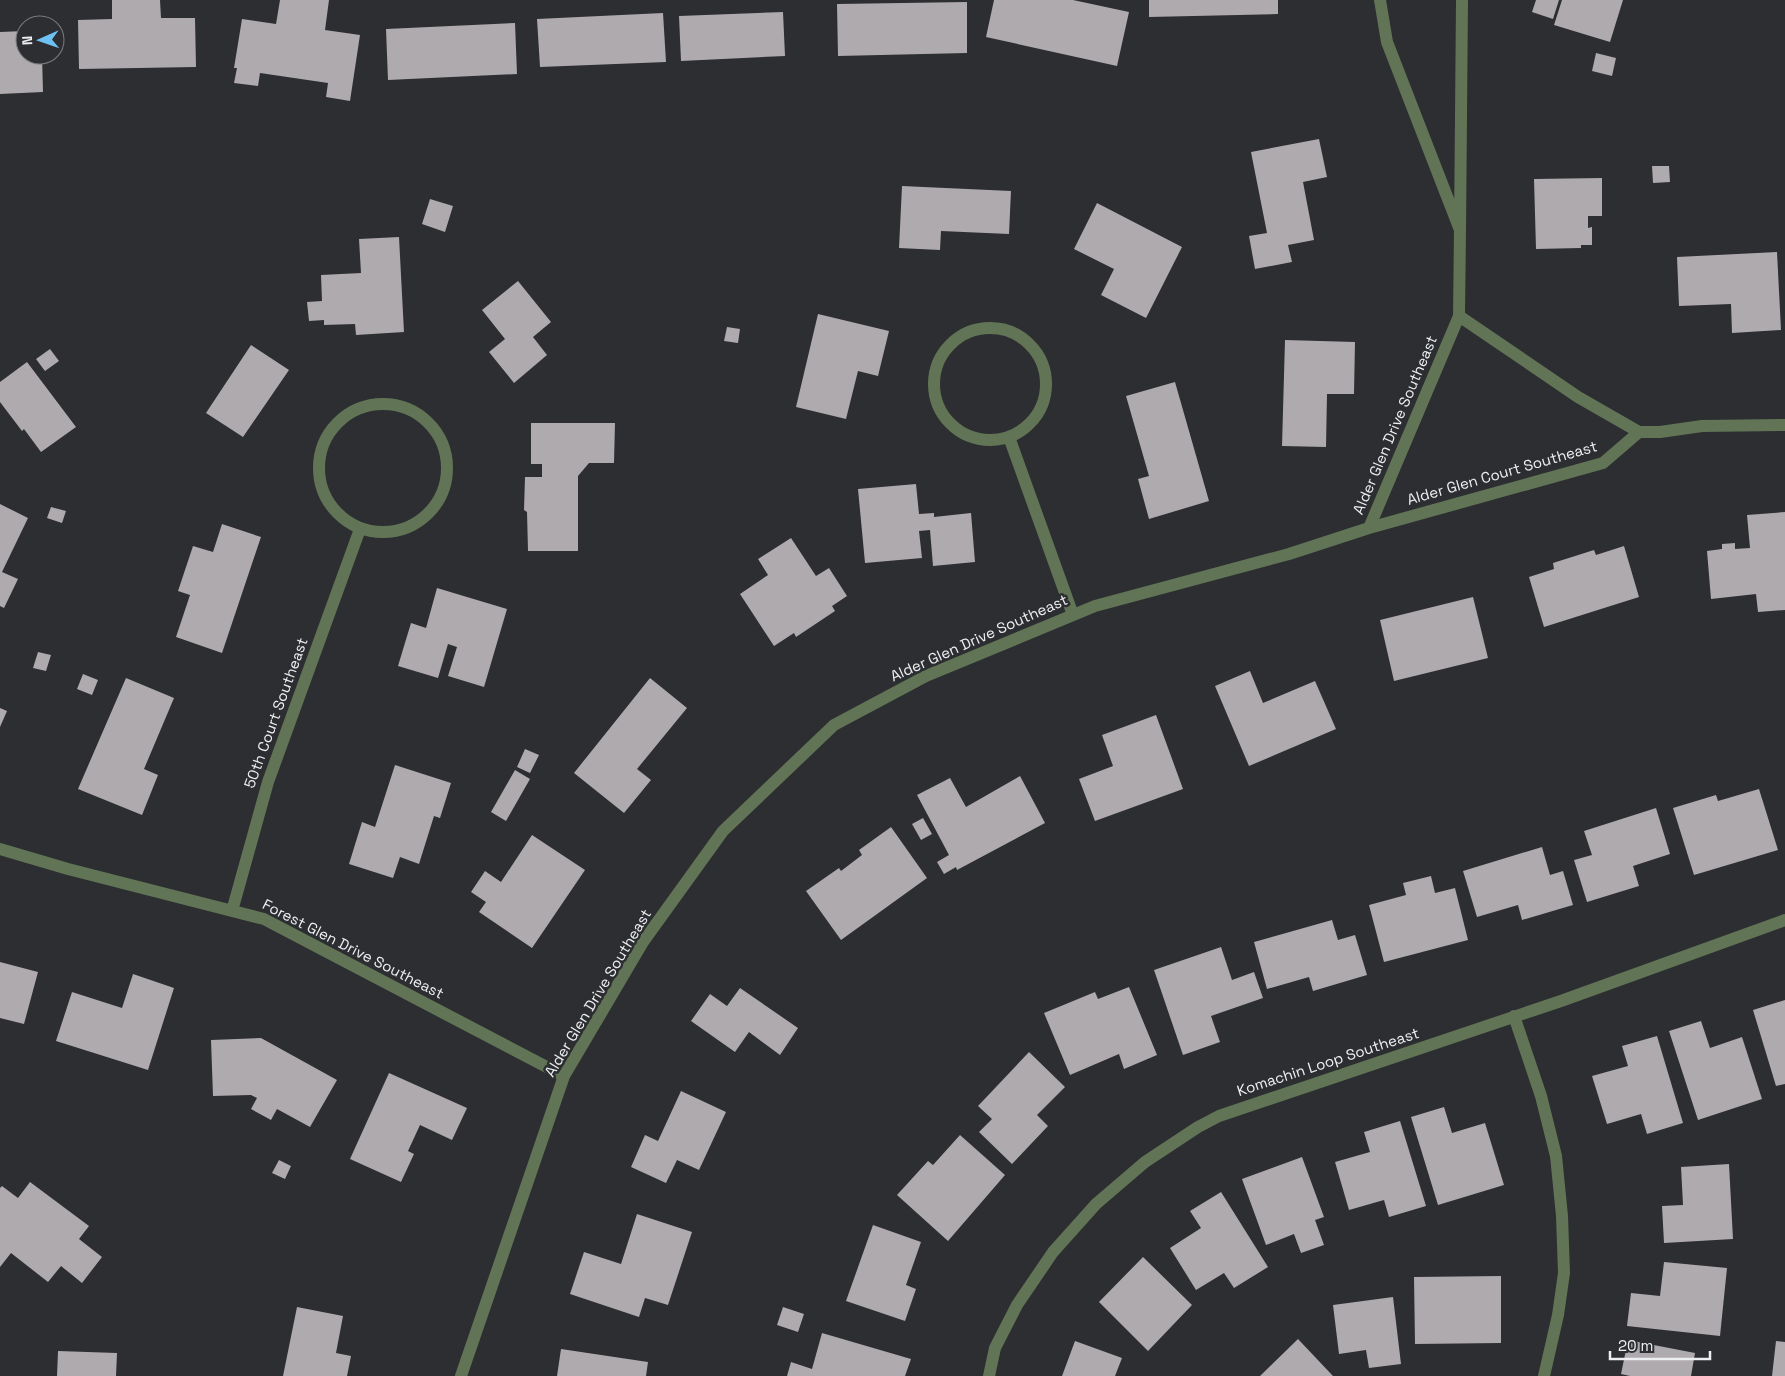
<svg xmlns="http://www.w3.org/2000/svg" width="1785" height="1376" font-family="'Space Grotesk',sans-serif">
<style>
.building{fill:#afaaad}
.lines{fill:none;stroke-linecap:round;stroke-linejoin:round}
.minor{stroke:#617456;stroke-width:12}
.labels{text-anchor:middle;stroke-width:5;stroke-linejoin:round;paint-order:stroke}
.street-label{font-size:15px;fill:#eeeff2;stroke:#2c2e31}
</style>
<rect width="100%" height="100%" fill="#2c2e31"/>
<path class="building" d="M112,0H160L161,18H195L196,67L79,69L78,20L112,19Z
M280,0H329L325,30L360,35L350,101L326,97L328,83L260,73L258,86L234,83L237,68H234L242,19L276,24Z
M994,0H1073L1129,12L1117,66L986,37Z
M1149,0H1278V14L1149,17Z
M1536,0H1559L1553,19L1532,12Z
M1562,0H1623L1610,42L1554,25Z
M967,2V53L838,56L837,4Z
M783,12L785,56L681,61L679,16Z
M663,13L666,62L540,67L537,19Z
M515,23L517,74L388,80L386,29Z
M25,31V55H42L43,92L0,94V32Z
M1596,53L1616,58L1612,76L1592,71Z
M1319,139L1327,177L1303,182L1314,240L1288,245L1292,262L1255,269L1249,236L1267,233L1251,152Z
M1652,166H1669L1670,182L1653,183Z
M1602,178V216H1588V228L1592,227V245H1581V248L1536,249L1534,179Z
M902,186L1011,191L1009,234L941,231L940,250L899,248Z
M430,199L453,206L445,232L422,224Z
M1097,203L1182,247L1146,318L1101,295L1114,269L1074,249Z
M399,237L404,332L356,335L355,324L324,325V320L309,321L307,302L322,301L321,275L361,273L359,239Z
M1777,252L1781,330L1732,333L1731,304L1679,306L1677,257Z
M518,281L551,322L533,337L547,355L514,383L489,352L505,339L482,310Z
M818,314L889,331L878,376L858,371L846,419L796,407Z
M727,327L740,329L738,343L724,341Z
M1285,340L1355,342L1354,394H1327L1326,447L1282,446Z
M251,345L289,370L243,437L206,413Z
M50,349L59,361L45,371L36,359Z
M27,362L76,427L41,452L24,429L22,431L0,402V382Z
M1175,382L1209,501L1149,519L1138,479L1149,476L1126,396Z
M531,423H615L614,463H589L578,476V551H528L527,512L524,510L525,477H542V464H531Z
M916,484L919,514L934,513V517L971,513L975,562L933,566L930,530L919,531L922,558L865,563L858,489Z
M0,504L28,518L2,572L18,579L4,608L0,606Z
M51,507L66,511L62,523L47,518Z
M1785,512V610L1758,612L1756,594L1711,599L1707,551L1722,549V544L1735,543V549L1750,548L1747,515Z
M222,524L261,537L222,653L176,637L190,595L178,591L193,546L213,552Z
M791,538L816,576L829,568L847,596L832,606L835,611L796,637L794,633L774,646L740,594L768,575L758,559Z
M1624,546L1639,597L1544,627L1529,577L1554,569L1553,563L1594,550L1596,555Z
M437,588L507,609L484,687L448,676L457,647L448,644L438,678L398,666L411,623L426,628Z
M1473,597L1488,658L1394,681L1380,620Z
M38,652L51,655L46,671L33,668Z
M1250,671L1263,703L1315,681L1336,729L1249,766L1215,686Z
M83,674L98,680L92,695L77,689Z
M126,678L174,698L144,769L158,775L142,815L78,789Z
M650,678L687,708L637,769L651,780L624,813L574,773Z
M0,708L7,711L0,727Z
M1156,715L1183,789L1095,821L1079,779L1113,766L1102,735Z
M525,749L539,755L530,773L517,767Z
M395,765L451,783L440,818L434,816L419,864L400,857L393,878L349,864L362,822L375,827Z
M515,770L530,779L506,821L491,812Z
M1020,776L1045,823L957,870L956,867L944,874L937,862L949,855L917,795L950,778L966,807Z
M1759,789L1778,850L1694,875L1673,808L1716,795L1718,801Z
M1656,808L1670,854L1633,866L1639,886L1587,902L1574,860L1592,855L1584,831Z
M923,818L932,834L921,840L912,824Z
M891,827L927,878L841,940L806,891L839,868L841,871L862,855L859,850Z
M532,835L585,870L532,948L479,912L486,902L471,892L485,871L501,882Z
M1542,847L1550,875L1563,871L1573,905L1522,920L1518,905L1477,917L1463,871Z
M1431,876L1435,893L1455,888L1468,940L1384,962L1369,905L1406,895L1403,883Z
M1332,920L1338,940L1355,935L1367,975L1313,991L1309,977L1267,989L1254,942Z
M1221,947L1232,980L1254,972L1263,998L1211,1016L1220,1042L1183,1055L1154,970Z
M0,962L38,972L24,1024L0,1018Z
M133,974L174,988L148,1070L56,1041L72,992L122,1008Z
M1129,987L1157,1055L1124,1069L1119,1054L1070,1075L1044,1013L1095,992L1098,999Z
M740,988L798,1028L780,1055L749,1032L735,1052L691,1021L710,994L727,1006Z
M1785,1000V1084L1776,1086L1753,1010Z
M1701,1021L1710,1048L1742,1037L1762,1099L1698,1120L1669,1031Z
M1657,1036L1683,1123L1647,1134L1641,1114L1607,1124L1592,1076L1628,1066L1622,1046Z
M261,1038L337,1080L310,1127L277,1109L271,1120L251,1109L257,1098L251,1095L213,1096L211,1040Z
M1029,1052L1065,1087L1037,1115L1048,1126L1012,1164L979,1132L992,1119L978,1106Z
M389,1073L467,1108L452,1140L420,1125L408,1151L414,1154L401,1182L350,1159Z
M681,1091L726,1112L699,1170L677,1160L666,1183L631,1167L645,1135L658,1141Z
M1444,1107L1452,1133L1485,1123L1504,1185L1438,1205L1411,1117Z
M1400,1121L1426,1206L1389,1217L1384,1200L1349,1210L1335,1162L1370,1152L1364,1132Z
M960,1135L1005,1175L948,1241L897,1195L928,1161L933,1165Z
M1302,1157L1324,1217L1315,1220L1324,1245L1301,1253L1294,1234L1266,1245L1242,1179Z
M279,1160L291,1166L285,1179L272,1173Z
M1729,1164L1733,1239L1664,1243L1662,1206L1683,1205L1681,1167Z
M30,1182L89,1226L79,1239L102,1257L82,1283L61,1266L48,1282L11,1253L0,1267V1188L2,1186L18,1198Z
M1221,1192L1268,1267L1234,1288L1224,1273L1196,1290L1170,1248L1201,1228L1190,1211Z
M637,1214L692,1232L668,1305L645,1298L639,1317L570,1294L584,1252L621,1264Z
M873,1225L921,1242L906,1285L916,1289L905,1321L846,1301Z
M1143,1257L1192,1305L1148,1351L1099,1302Z
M1664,1262L1727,1268L1720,1336L1627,1326L1631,1293L1660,1296Z
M1501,1276V1343L1415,1344L1414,1277Z
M1393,1297L1401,1364L1369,1368L1366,1350L1339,1354L1333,1305Z
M297,1307L343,1316L336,1353L351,1356L347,1376H283Z
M783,1307L804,1314L798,1332L777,1325Z
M822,1333L911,1359L905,1376H787L791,1362L812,1369Z
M1298,1339L1333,1376H1260Z
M1628,1340L1695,1353L1691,1376H1630L1621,1374Z
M1075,1341L1122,1358L1115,1376H1062Z
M1776,1341L1785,1342V1376H1772Z
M561,1349L648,1362L646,1376H557Z
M58,1351L117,1353L116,1376H57Z"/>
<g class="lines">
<path class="minor" d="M1380,0L1387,42L1460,230L1462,0
M1459,316L1578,397L1639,432
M934 384a56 56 0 1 1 112 0a56 56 0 1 1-112 0Z
M319 468a64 64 0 1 1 128 0a64 64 0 1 1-128 0Z
M1009,437L1073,615
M1369,528L1603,463L1639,432H1660L1702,426L1785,425
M0,849L68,869L264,919L564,1076
M232,911L268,782L360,529
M1514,1016L1541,1096L1556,1156L1562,1216L1564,1273L1558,1315L1544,1376
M461,1376L564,1076L643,942L723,831L834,725L926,676L1095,606L1289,554L1369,528L1459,316L1460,230
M989,1376L995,1348L1017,1305L1053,1252L1096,1204L1145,1162L1198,1127L1219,1116L1561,1001L1785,920"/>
</g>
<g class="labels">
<g class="street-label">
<text transform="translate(1395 425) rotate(-67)" y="5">Alder Glen Drive Southeast</text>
<text transform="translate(1502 473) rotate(-16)" y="5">Alder Glen Court Southeast</text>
<text transform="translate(979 638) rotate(-24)" y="5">Alder Glen Drive Southeast</text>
<text transform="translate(276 713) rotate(-70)" y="5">50th Court Southeast</text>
<text transform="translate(353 949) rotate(27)" y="5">Forest Glen Drive Southeast</text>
<text transform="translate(598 993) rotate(-59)" y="5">Alder Glen Drive Southeast</text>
<text transform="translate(1328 1062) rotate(-18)" y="5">Komachin Loop Southeast</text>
</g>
</g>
<g transform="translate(40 40) rotate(268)"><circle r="24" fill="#2c2e31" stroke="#7a7b7e"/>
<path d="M0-4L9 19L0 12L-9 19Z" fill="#6dc2f3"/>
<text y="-8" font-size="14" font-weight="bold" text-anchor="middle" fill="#eeeff2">N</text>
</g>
<path d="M1610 1351v8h100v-8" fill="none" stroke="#eeeff2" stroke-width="2.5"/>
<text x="1618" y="1351" font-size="15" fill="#eeeff2" stroke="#2c2e31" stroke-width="4" paint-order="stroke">20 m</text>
</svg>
